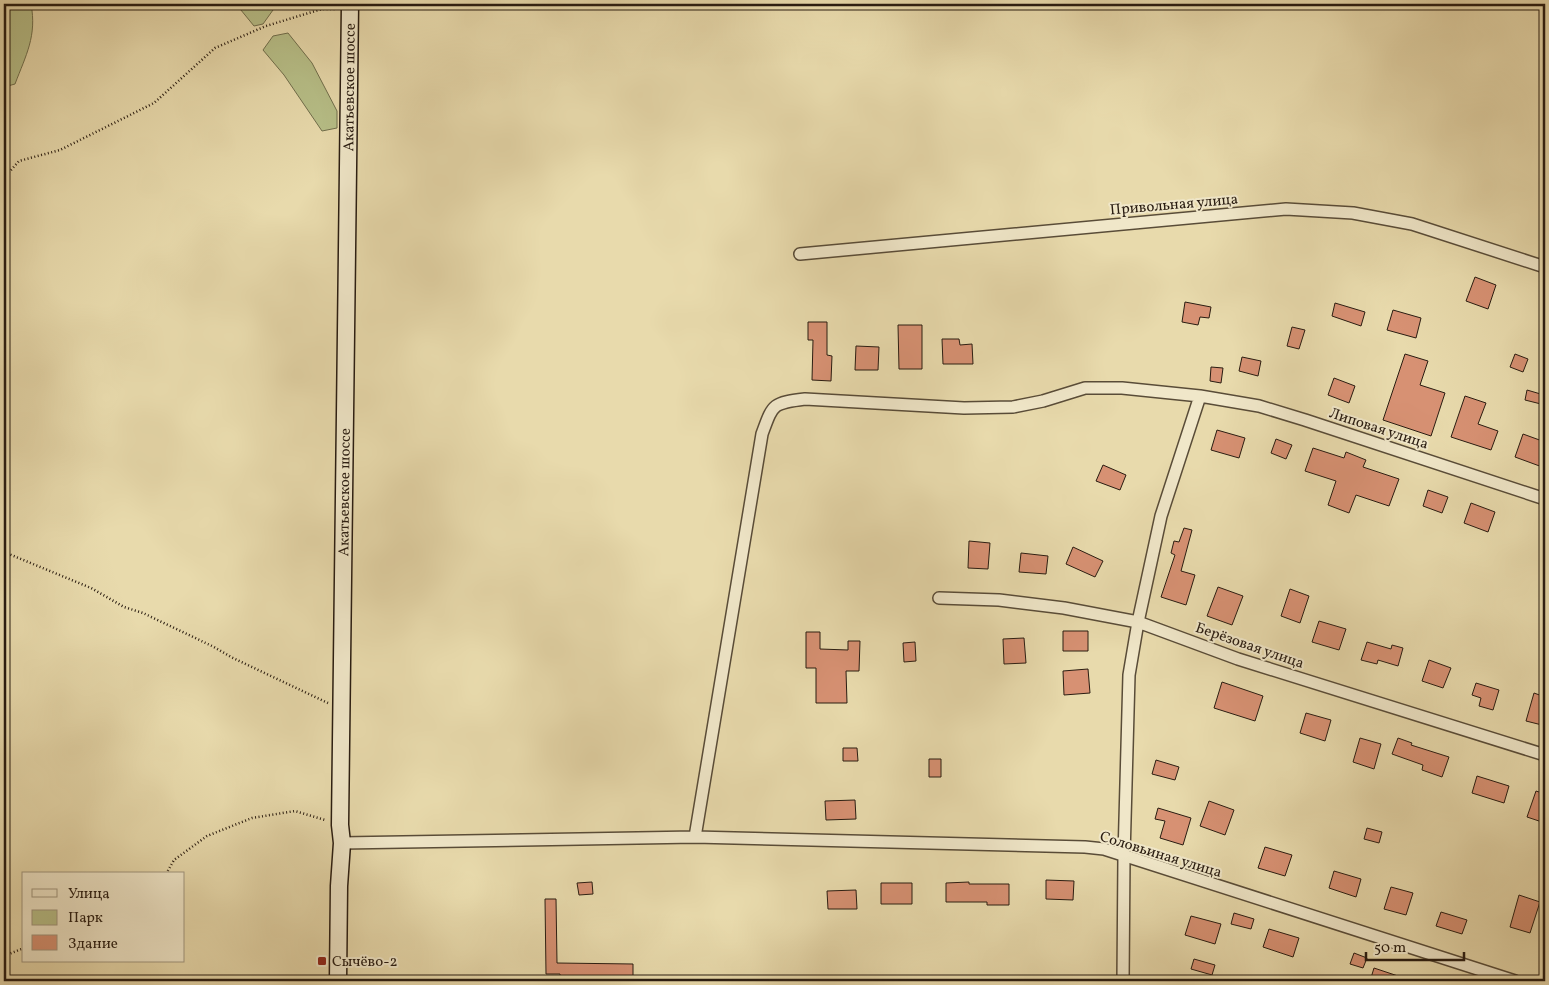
<svg xmlns="http://www.w3.org/2000/svg" width="1549" height="985" font-family="Vollkorn,serif">
<style>
.green{fill:#b7bf88;stroke:#706e4c}
.building{fill:#d79173;stroke:#291c11}
.lines{fill:none;stroke-linecap:round;stroke-linejoin:round}
.street-casing{stroke:#594c38;stroke-width:14}
.secondary-casing{stroke:#291c11;stroke-width:19}
.path{stroke:#291c11;stroke-width:2.5;stroke-dasharray:1 2.5;stroke-linecap:butt}
.street{stroke:#f0e7c9;stroke-width:11}
.secondary{stroke:#f0e7c9;stroke-width:16}
.poi-dot{fill:#8f2418;stroke:#f0e7c9;stroke-width:2}
.labels{text-anchor:middle;stroke-width:4;stroke-linejoin:round;paint-order:stroke}
.street-label{font-size:15px;fill:#291c11;stroke:#f0e7c9}
.poi-label{font-size:15px;fill:#291c11;stroke:#f0e7c9;text-anchor:start}
</style>
<rect width="100%" height="100%" fill="#e8daac"/>
<filter id="stains"><feTurbulence type="fractalNoise" baseFrequency=".004" numOctaves="4"/><feColorMatrix values="0 0 0 0 .2 0 0 0 0 .09 0 0 0 0 .02 0 0 0 .5 -.17"/></filter>
<radialGradient id="worn" r=".72"><stop offset=".6" stop-color="#630" stop-opacity="0"/><stop offset="1" stop-color="#630" stop-opacity=".3"/></radialGradient>
<path class="green" d="M4,4H31C37,36 26,55 15,84L4,87Z
M236,4H270L273,10L263,24L254,26Z
M288,33L312,63L337,111V128L322,131L284,75L263,50L273,36Z"/>
<path class="building" d="M1475,277L1496,285L1488,309L1466,301Z
M1185,302L1211,307L1209,318L1200,317L1198,325L1182,322Z
M1335,303L1365,312L1361,326L1332,316Z
M1393,310L1421,318L1416,338L1387,330Z
M808,322H827V355L832,356L831,381L812,380L813,340H808Z
M898,325H922V369H899Z
M1292,327L1305,330L1299,349L1287,346Z
M942,339H959L960,345L972,344L973,364H943Z
M856,346L879,347L878,370H855Z
M1405,354L1428,361L1420,385L1445,393L1431,436L1383,420Z
M1515,354L1528,359L1523,372L1510,367Z
M1242,357L1261,361L1258,376L1239,371Z
M1211,367L1223,368L1221,383L1210,381Z
M1334,378L1355,386L1349,403L1328,395Z
M1527,390L1544,395L1541,404L1525,400Z
M1465,396L1486,403L1478,424L1498,431L1491,450L1451,437Z
M1217,430L1245,438L1239,458L1211,450Z
M1523,434L1545,442V468L1515,457Z
M1276,439L1292,445L1286,459L1271,453Z
M1313,448L1344,458L1346,452L1366,460L1363,467L1399,479L1389,506L1356,495L1349,513L1328,505L1336,481L1305,471Z
M1103,465L1126,475L1120,490L1096,481Z
M1428,490L1448,497L1442,513L1423,506Z
M1471,503L1495,512L1488,532L1464,523Z
M1184,528L1192,530L1181,571L1195,575L1186,605L1161,597L1175,555L1171,553L1174,541L1179,542Z
M969,541L990,543L988,569L968,568Z
M1073,547L1103,561L1095,577L1066,564Z
M1021,553L1048,556L1046,574L1019,572Z
M1218,587L1243,596L1232,625L1207,616Z
M1290,589L1309,596L1300,623L1281,616Z
M1319,621L1346,629L1339,650L1312,642Z
M1063,631H1088V651H1063Z
M806,632H820V649L848,650V641H860L859,671H846L847,703H816V668H806Z
M1024,638L1026,663L1004,664L1003,639Z
M915,642L916,661L904,662L903,643Z
M1367,642L1391,649L1392,645L1403,648L1398,666L1378,660L1377,664L1361,660Z
M1429,660L1451,668L1443,688L1422,681Z
M1088,669L1090,693L1064,695L1063,671Z
M1222,682L1263,696L1255,721L1214,708Z
M1476,683L1499,690L1493,710L1479,706L1481,698L1472,695Z
M1534,693L1545,697V713L1542,725L1526,721Z
M1306,713L1331,720L1325,741L1300,733Z
M1360,738L1381,744L1374,769L1353,762Z
M1398,738L1412,743L1411,745L1449,757L1442,777L1422,770L1423,765L1392,754Z
M843,748H857L858,761H843Z
M929,759H941V777H929Z
M1156,760L1179,767L1175,780L1152,774Z
M1477,776L1509,786L1504,803L1472,793Z
M1536,791L1545,794V823L1527,817Z
M855,800L856,819L826,820L825,801Z
M1209,801L1234,810L1225,835L1200,826Z
M1158,808L1191,818L1183,845L1160,838L1165,821L1155,819Z
M1367,828L1382,832L1379,843L1364,839Z
M1265,847L1292,855L1285,876L1258,868Z
M1334,871L1361,879L1356,897L1329,888Z
M1046,880L1074,881L1073,900L1046,899Z
M592,882L593,894L579,895L577,883Z
M969,882V884H1009V905H987V902H946V883Z
M881,883H912V904H881Z
M1391,887L1413,893L1406,915L1384,909Z
M856,890L857,909H828L827,891Z
M1519,895L1540,902L1530,933L1510,927Z
M545,899H556L557,963L633,964V977L560,976V974H546Z
M1441,912L1467,920L1462,934L1436,926Z
M1234,913L1254,919L1251,929L1231,924Z
M1191,916L1221,924L1215,944L1185,935Z
M1269,929L1299,938L1293,957L1263,947Z
M1354,953L1367,958L1363,968L1350,964Z
M1194,959L1215,965L1212,975L1191,969Z
M1374,968L1407,979V981H1370Z"/>
<g class="lines">
<g class="street-casing">
<path id="street" d="M800,254L1286,209L1353,213L1412,224L1545,267
M939,598L999,600L1064,608L1138,622L1238,659L1545,755
M695,837L762,434C773,404 772,403 805,399L964,408L1013,407L1043,401L1085,388H1122L1200,396L1259,406L1305,420L1545,499
M342,843L695,837L1085,847L1104,849L1515,981
M1123,981L1124,856L1129,675L1138,622L1161,516L1200,396"/>
</g>
<g class="secondary-casing">
<g id="secondary">
<path id="s1" d="M338,981L339,886L342,843L340,825L350,4"/>
</g>
</g>
<path class="path" d="M4,178L19,161L60,150L154,103L215,48L266,26L322,9H337
M4,552L91,588L124,607L143,613L214,647L231,657L328,703
M166,874L174,860L207,836L252,818L295,811L325,820
M4,956L24,948"/>
<use href="#street" class="street"/>
<use href="#secondary" class="secondary"/>
</g>
<rect class="poi-dot" x="317" y="956" width="10" height="10" rx="2.5"/>
<g class="labels">
<g class="street-label">
<text dy="5" stroke="none"><textPath href="#s1" startOffset="894">Акатьевское шоссе</textPath></text>
<text transform="translate(1174 204) rotate(-5)" y="5">Привольная улица</text>
<text transform="translate(1379 428) rotate(18)" y="5">Липовая улица</text>
<text dy="5" stroke="none"><textPath href="#s1" startOffset="489">Акатьевское шоссе</textPath></text>
<text transform="translate(1250 645) rotate(19)" y="5">Берёзовая улица</text>
<text transform="translate(1161 854) rotate(17)" y="5">Соловьиная улица</text>
</g>
<g class="poi-label">
<text x="332" y="966">Сычёво-2</text>
</g>
</g>
<rect width="1549" height="985" fill="none" stroke="#e8daac" stroke-width="20"/>
<rect x="5" y="5" width="1539" height="975" fill="none" stroke="#291c11" stroke-width="2.5"/>
<rect x="10" y="10" width="1529" height="965" fill="none" stroke="#291c11"/>
<rect x="22" y="872" width="162" height="90" fill="#f0e7c9" stroke="#a0967f"/>
<rect x="32" y="889" width="25" height="8" fill="#f0e7c9" stroke="#a0967f"/>
<text x="68" y="898" font-size="15" fill="#291c11">Улица</text>
<rect x="32" y="910" width="25" height="15" fill="#b7bf88" stroke="#a0967f"/>
<text x="68" y="922" font-size="15" fill="#291c11">Парк</text>
<rect x="32" y="935" width="25" height="15" fill="#d79173" stroke="#a0967f"/>
<text x="68" y="948" font-size="15" fill="#291c11">Здание</text>
<path d="M1366 952v8h98v-8" fill="none" stroke="#291c11" stroke-width="2.5"/>
<text x="1374" y="952" font-size="15" fill="#291c11" stroke="#f0e7c9" stroke-width="4" paint-order="stroke">50 m</text>
<rect width="100%" height="100%" filter="url(#stains)"/>
<rect width="100%" height="100%" fill="url(#worn)"/>
</svg>
